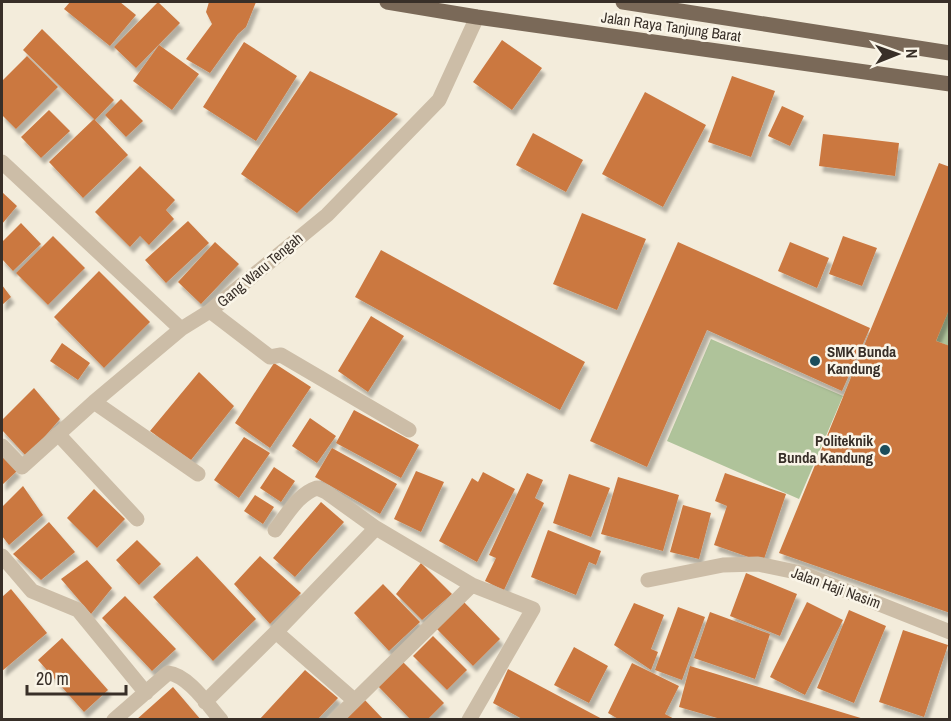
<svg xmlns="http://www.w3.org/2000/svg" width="951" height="721" font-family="'Archivo Narrow',sans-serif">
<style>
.green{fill:#afc39a}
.building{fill:#cb7841;filter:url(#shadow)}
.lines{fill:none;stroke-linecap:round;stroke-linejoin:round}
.street{stroke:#ccbda7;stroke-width:15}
.primary{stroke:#7a6958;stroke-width:15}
.poi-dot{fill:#1b4d5b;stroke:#faf5e8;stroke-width:2}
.labels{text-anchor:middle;stroke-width:5;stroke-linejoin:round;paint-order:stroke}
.street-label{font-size:15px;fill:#382f28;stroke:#faf5e8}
.poi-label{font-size:15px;font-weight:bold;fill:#382f28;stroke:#faf5e8;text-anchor:start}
</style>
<defs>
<filter id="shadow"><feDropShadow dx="3.5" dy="6" stdDeviation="1.5" flood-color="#0004"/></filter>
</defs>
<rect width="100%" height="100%" fill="#f3ecdb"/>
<path class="green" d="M949,307V346L936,341Z
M711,339L843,396L799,499L667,441Z"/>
<path class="building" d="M70,2H120L136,15L110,46L64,9Z
M158,2L180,23L136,68L114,47Z
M209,2H256L246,27L238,34L210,73L186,59L212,24L206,12Z
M42,29L114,100L95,120L23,50Z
M502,40L542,68L512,110L473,82Z
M244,42L297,76L256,141L203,107Z
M159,45L199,74L172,110L133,81Z
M27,56L58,87L16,129L2,115V81Z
M310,71L398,114L297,213L241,174Z
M732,76L775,91L751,157L708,142Z
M645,92L706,125L663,207L602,174Z
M121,99L143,121L126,137L105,115Z
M782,106L804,116L790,146L768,136Z
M49,110L70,131L41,158L21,137Z
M94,119L128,155L83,198L49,162Z
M533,133L583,160L566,192L516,165Z
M823,134L899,143L895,176L819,166Z
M939,163L950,167V307L936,341L950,346V613L779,553Z
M140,166L175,200L166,210L174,219L149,245L140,236L130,247L95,212Z
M2,192L17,206L2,224Z
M582,213L646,239L617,310L553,284Z
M188,221L209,243L166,283L145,260Z
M21,223L41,244L13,271L2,259V242Z
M53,236L85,268L48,305L16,273Z
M843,236L877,248L862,286L829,274Z
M215,242L239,264L201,304L178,282Z
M678,242L870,328L842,391L707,330L647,467L590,441Z
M790,242L829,258L817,288L778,271Z
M381,250L585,362L560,410L355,297Z
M99,271L150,322L104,368L54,317Z
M2,285L11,297L2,305Z
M371,316L404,336L368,392L338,371Z
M62,343L90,363L78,380L50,361Z
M274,363L311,387L270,448L235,423Z
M199,372L234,406L191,460L150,431Z
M34,388L60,419L27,457L2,430V420Z
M354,410L419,445L401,478L336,443Z
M310,418L336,436L317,463L292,446Z
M244,437L270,453L239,498L214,480Z
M332,448L397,484L380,514L315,477Z
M2,454L17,471L2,485Z
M274,467L295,481L281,502L260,488Z
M416,471L444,482L421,532L394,519Z
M483,472L515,489L477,562L439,541L472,478L478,482Z
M527,473L543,480L535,498L544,503L504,590L485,581L496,558L489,555Z
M725,473L786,494L763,562L714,545L727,506L715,501Z
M569,474L610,488L591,537L553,523Z
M618,477L679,495L663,551L601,534Z
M23,486L43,515L9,545L2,536V507Z
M94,489L125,519L97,548L67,518Z
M255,495L274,507L263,524L244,511Z
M321,502L344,522L295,577L273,558Z
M683,505L711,513L699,559L670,552Z
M49,522L75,552L41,580L13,554Z
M548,530L601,551L596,565L589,562L576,595L531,577Z
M137,540L161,564L139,585L116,560Z
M197,556L256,619L213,661L153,597Z
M260,556L301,593L270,624L234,584Z
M87,560L112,588L91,614L61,579Z
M421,563L452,594L422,620L396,594Z
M746,573L797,594L780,636L730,616Z
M383,584L420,622L389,651L354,613Z
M11,589L47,633L2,671V597Z
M125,596L176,649L152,671L102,618Z
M462,600L500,639L473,666L435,627Z
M807,602L843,620L805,695L770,677Z
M634,603L664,615L651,649L658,652L651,670L614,645Z
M678,607L705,617L682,680L655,670Z
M849,610L886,626L854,703L817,688Z
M710,612L770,634L755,679L694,658Z
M903,630L948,645L924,717L879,702Z
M433,636L467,670L447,690L413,656Z
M62,638L108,690L84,712L38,660Z
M574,647L608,666L589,703L554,685Z
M400,659L444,703L427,720H411L375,683Z
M632,663L679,686L665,714L676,720H620L608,713Z
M690,666L864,719V720H724L679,707Z
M508,669L604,720H524L493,703Z
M305,670L338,698L317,720H259Z
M173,687L201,720H136Z
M362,697L384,720H339Z"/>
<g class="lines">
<path class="street" d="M2,162L181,329
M210,311L270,357L281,355L409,430
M94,402L198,474
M58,434L137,519
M2,446L22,467L94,402L181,329L210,311L327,215L439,100L477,17
M275,530C287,515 298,494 317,488L326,492L376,528L472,585L533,609L469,720
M2,556L32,591L78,610L146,693
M648,580L723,565L758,564L801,573L950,632
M276,632L354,700
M205,702L276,632L376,528
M114,720L168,673C188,675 208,705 221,720
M335,720L472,585"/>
<path class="primary" d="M387,2L477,17L950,84
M623,2L950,53"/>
</g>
<g class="poi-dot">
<circle cx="815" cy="361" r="6"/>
<circle cx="885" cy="450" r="6"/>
</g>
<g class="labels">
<g class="street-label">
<text transform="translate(671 27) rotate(8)" y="5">Jalan Raya Tanjung Barat</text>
<text transform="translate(260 270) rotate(-40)" y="5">Gang Waru Tengah</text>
<text transform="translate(836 588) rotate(20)" y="5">Jalan Haji Nasim</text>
</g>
<g class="poi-label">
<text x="827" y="357">SMK Bunda<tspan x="827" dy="17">Kandung</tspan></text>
<text x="873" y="446" text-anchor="end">Politeknik<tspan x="873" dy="17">Bunda Kandung</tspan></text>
</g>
</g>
<rect width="951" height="721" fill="none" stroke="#382f28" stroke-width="6"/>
<g transform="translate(897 54) rotate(89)" stroke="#faf5e8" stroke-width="4.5" paint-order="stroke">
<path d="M0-4.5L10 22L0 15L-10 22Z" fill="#382f28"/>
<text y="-9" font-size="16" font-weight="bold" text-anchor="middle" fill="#382f28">N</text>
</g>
<path d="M27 685v9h99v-9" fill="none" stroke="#382f28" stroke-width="3"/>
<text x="36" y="685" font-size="18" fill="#382f28" stroke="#faf5e8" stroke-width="4.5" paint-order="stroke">20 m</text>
</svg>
